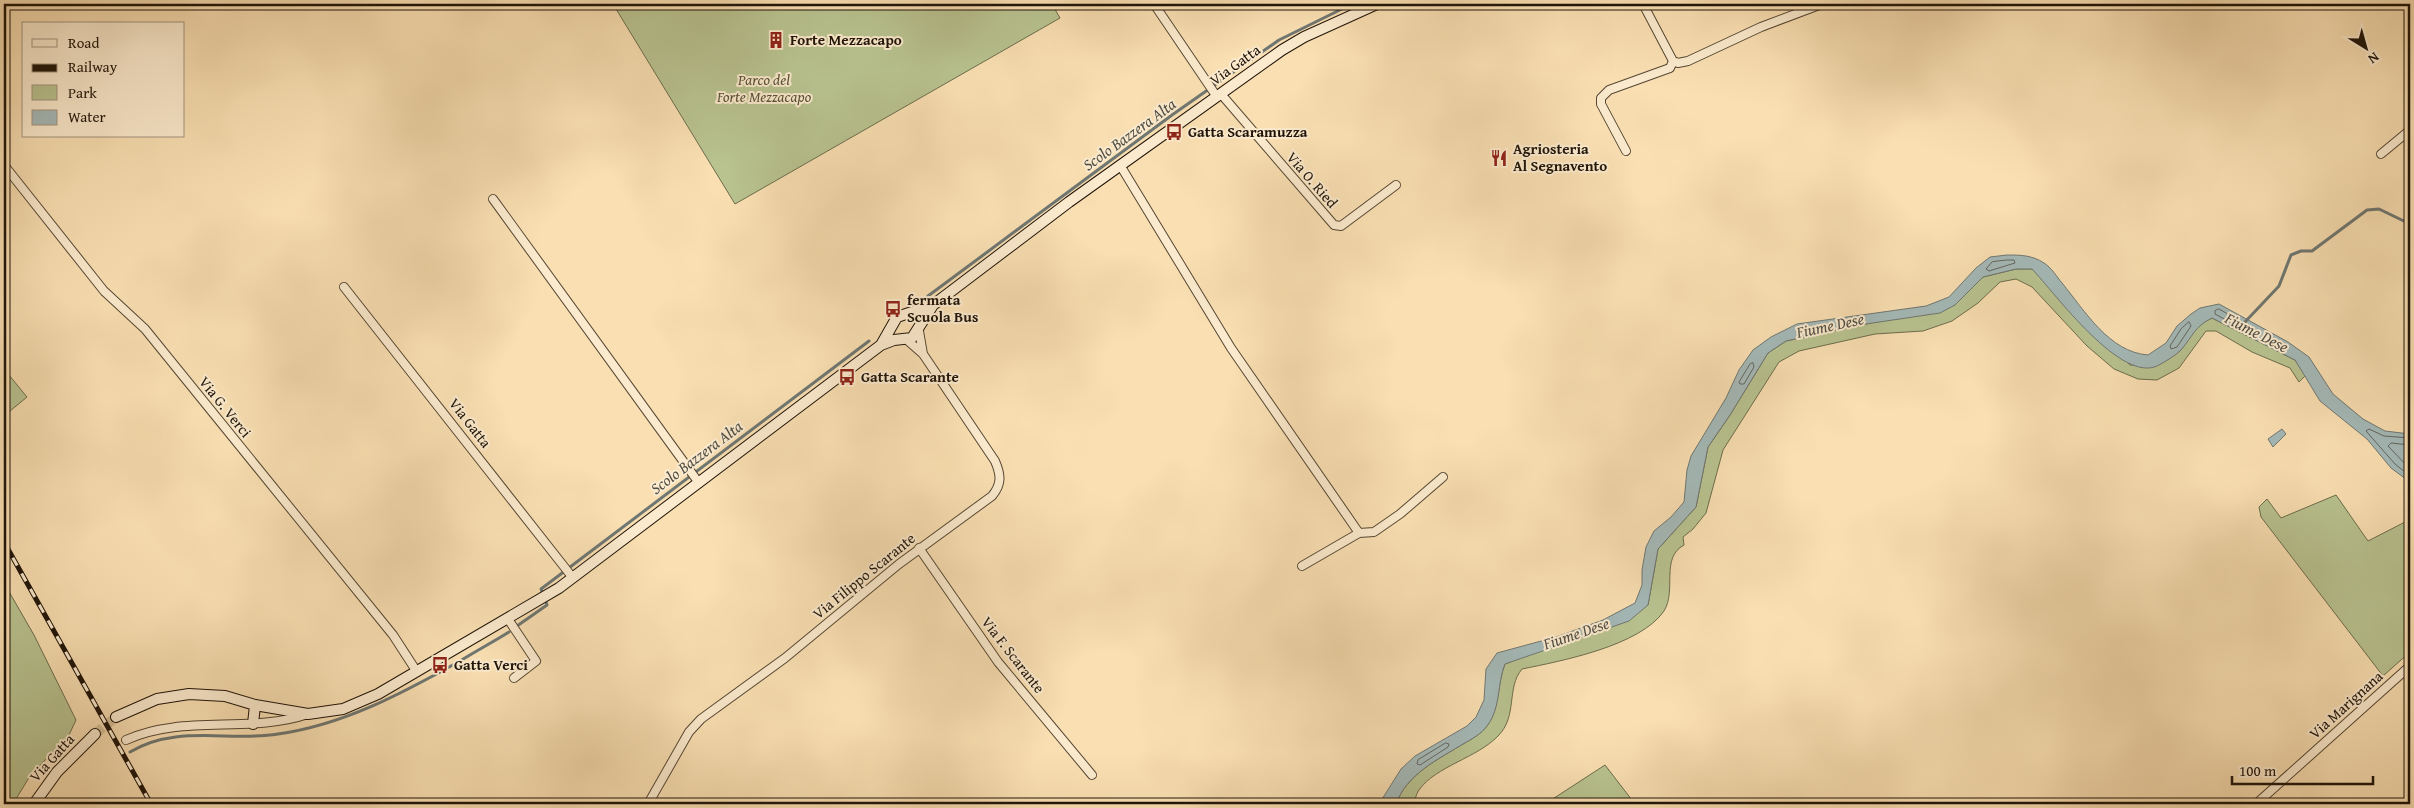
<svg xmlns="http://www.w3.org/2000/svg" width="2414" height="808" font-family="'Gentium Book Plus',serif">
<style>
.green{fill:#b8c390;stroke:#6c6c4c}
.water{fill:#a4b9b8;stroke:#6f7772}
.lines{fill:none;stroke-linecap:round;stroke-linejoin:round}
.shore{stroke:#626660;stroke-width:1}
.stream{stroke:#6f7772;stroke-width:3}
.secondary-tunnel{stroke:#d8c199;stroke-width:10;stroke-dasharray:10 5;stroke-linecap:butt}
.street-casing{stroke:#564733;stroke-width:10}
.secondary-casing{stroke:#1f1409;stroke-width:12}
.street{stroke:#fbeacd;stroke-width:8}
.secondary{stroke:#fbeacd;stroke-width:10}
.rail-casing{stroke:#1f1409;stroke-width:5}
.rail{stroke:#fbeacd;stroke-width:3;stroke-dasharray:9;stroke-linecap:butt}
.labels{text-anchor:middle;stroke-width:4;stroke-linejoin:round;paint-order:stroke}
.poi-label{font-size:15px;font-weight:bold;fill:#1f1409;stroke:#fbeacd;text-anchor:start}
.street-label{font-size:15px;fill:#1f1409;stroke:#fbeacd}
.park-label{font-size:15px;font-style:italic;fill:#555138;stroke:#fbeacd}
.water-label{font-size:16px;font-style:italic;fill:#4e4e46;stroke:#fbeacd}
</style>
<rect width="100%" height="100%" fill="#f9dfb2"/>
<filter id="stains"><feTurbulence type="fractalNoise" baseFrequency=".004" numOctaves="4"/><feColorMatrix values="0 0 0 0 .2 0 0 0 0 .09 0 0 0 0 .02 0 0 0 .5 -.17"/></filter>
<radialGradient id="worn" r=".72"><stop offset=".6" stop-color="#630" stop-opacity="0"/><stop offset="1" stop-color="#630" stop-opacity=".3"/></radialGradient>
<path class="green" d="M613,4H1052L1060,18L735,204Z
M2016,269H2032L2130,365L2156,366L2180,351L2198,325L2212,318L2295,360L2306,375L2299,382L2290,368L2252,352L2216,331H2206L2179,368L2157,380L2138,379L2114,369L2087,346L2032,287L2016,279L2000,282L1978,303L1952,321L1923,331L1875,334L1799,351L1779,362L1723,450L1706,513L1693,529L1683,537L1684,545C1660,558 1677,590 1664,611C1640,646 1561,661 1522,669C1506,688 1518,716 1498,736C1477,758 1436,766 1419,790C1416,794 1415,800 1414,804H1396C1407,774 1437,760 1463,744C1472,739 1481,734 1487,726C1500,708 1497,684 1505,664L1648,605L1658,549L1696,507L1708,447L1730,415L1768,353L1786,341L1955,305L1983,277Z
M4,369L27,397L4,416Z
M2336,495L2368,541L2407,521L2410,525V652L2383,676L2261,517L2259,507L2267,499L2281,518Z
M4,583L34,635L76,720L69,735L30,776L13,804H4Z
M1605,765L1635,804H1545Z"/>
<path class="water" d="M2007,255C2020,255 2032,255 2044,263C2051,267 2057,277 2062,283C2085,311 2109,352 2148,355L2166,343L2177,326L2191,314L2200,308L2219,304L2288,342L2309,357L2333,394L2363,419L2385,431L2410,434V482L2391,468L2367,439L2320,401L2295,360L2212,318C2194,327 2193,336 2181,350C2175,356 2166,361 2159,365C2122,386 2055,293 2032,269H2016L1983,277L1955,305L1940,313L1859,325L1786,341L1768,353L1730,415L1708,447L1696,507L1658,549L1648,605L1629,621L1505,664C1497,684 1501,708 1487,726C1481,734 1472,739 1463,744C1437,760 1407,774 1396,804H1379L1401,769L1415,756L1467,726L1476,717L1484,700L1486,669L1497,653L1556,637L1603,620L1635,603L1642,585V570L1646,547L1654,531L1671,517L1684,502L1687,470L1691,456L1726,398L1739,370L1753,350L1771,337L1797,324L1926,306L1949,297L1976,268L1990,257Z
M2282,429L2286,434L2273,447L2268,439Z"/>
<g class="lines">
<path class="shore" d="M2007,260H2014L2015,263L1989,271L1986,269L1992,262Z
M2219,309L2242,322V326L2239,327L2215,314V311Z
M2189,322L2191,326L2177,347L2171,349L2170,346L2181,329Z
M1753,363L1754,367L1744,384H1740L1739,382L1750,364Z
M2410,438L2384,436L2369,429L2366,431L2395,464L2410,476
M2410,445L2391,443L2388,446L2410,469
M1446,743L1449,744L1448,747L1420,765L1417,764L1418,760Z"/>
<path class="stream" d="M928,296L1172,115L1279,40L1352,4
M2245,322L2279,286L2291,255L2301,251H2312L2367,210L2379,209L2410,224
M543,594L541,589L869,341
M517,626L547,605L546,602
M130,752C176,724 228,742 278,734C343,725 403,693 460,661C476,651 493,642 509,632"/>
<path class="secondary-tunnel" d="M95,734L116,717"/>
<g class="street-casing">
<path id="street" d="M1154,4L1217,97
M1643,4L1673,61L1678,63L1688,61L1761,27L1822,4
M1221,94L1334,225L1341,226L1396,185
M1626,151L1601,104V98L1609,90L1670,68L1673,61
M2381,154L2410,130
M4,165L104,291L145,329L393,635L417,672
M1120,165L1231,348L1359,533
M493,199L699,483
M344,287L573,578
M919,331L923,354
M919,548L998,662L1092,775
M1302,566L1359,533L1374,532L1400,514L1443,477
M508,619L536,661L514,678
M126,740C183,714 249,734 308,714
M648,804L689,732L701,719L785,658L899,564L992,496C1002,484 1001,475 995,461L923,354L907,340
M2256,804L2410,666"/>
</g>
<g class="secondary-casing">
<path id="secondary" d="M881,345L897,317L933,305L1069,202L1282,50L1304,37L1377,4
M116,717L157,699L189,694L225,696L255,705L308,714L343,709L378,694L559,588L881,345L894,340L912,338L933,305
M253,724L255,705
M34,804L57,772L95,734"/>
</g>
<use href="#street" class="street"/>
<use href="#secondary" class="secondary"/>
<g class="rail-casing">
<path id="rail" d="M4,542L151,804"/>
</g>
<use href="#rail" class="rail"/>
</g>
<defs>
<g id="building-bare" transform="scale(1.35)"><path d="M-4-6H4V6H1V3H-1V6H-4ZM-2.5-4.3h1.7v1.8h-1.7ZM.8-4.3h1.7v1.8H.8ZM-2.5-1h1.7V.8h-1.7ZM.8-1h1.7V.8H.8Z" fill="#8f2418" stroke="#fbeacd" stroke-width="2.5" paint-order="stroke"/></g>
<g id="bus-bare" transform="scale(1.35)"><path d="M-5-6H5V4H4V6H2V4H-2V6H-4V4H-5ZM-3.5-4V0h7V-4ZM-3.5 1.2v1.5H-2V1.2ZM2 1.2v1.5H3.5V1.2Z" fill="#8f2418" stroke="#fbeacd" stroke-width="2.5" paint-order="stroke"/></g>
<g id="restaurant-bare" transform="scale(1.35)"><path d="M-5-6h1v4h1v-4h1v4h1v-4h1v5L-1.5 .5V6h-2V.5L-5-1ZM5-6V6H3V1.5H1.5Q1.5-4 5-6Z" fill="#8f2418" stroke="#fbeacd" stroke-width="2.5" paint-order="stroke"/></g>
</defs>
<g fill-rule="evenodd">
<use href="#building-bare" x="776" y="40"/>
<use href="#bus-bare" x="1174" y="132"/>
<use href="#restaurant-bare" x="1499" y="158"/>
<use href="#bus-bare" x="893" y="309"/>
<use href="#bus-bare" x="847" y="377"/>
<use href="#bus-bare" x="440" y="665"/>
</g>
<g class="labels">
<g class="poi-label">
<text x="790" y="45">Forte Mezzacapo</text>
<text x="1188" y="137">Gatta Scaramuzza</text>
<text x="1513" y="154">Agriosteria<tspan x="1513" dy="17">Al Segnavento</tspan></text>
<text x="907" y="305">fermata<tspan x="907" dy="17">Scuola Bus</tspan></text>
<text x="861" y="382">Gatta Scarante</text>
<text x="454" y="670">Gatta Verci</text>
</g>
<g class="street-label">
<text transform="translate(1235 65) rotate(-36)" y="5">Via Gatta</text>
<text transform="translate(1312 180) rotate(49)" y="5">Via O. Ried</text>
<text transform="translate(225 407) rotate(51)" y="5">Via G. Verci</text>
<text transform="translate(470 423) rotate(52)" y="5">Via Gatta</text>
<text transform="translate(864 576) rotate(-39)" y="5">Via Filippo Scarante</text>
<text transform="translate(1013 655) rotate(52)" y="5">Via F. Scarante</text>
<text transform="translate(2346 705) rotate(-42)" y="5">Via Marignana</text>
<text transform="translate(52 758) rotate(-48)" y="5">Via Gatta</text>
</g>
<g class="park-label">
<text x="764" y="85">Parco del<tspan x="764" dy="17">Forte Mezzacapo</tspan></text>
</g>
<g class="water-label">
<text transform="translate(1129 134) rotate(-36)" y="6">Scolo Bazzera Alta</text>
<text transform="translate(1830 325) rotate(-12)" y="6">Fiume Dese</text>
<text transform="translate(2257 332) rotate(27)" y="6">Fiume Dese</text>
<text transform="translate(696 457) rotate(-37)" y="6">Scolo Bazzera Alta</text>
<text transform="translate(1576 633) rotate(-19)" y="6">Fiume Dese</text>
</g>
</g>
<rect width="2414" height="808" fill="none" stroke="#f9dfb2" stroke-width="20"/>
<rect x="5" y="5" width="2404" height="798" fill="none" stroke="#1f1409" stroke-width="2.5"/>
<rect x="10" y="10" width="2394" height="788" fill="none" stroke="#1f1409"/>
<rect x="22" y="22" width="162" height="115" fill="#fbeacd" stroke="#a3947f"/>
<rect x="32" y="39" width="25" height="8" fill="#fbeacd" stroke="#a3947f"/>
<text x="68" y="48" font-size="15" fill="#1f1409">Road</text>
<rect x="32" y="64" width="25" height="8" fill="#1f1409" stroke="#a3947f"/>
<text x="68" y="72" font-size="15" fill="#1f1409">Railway</text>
<rect x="32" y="85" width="25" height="15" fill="#b8c390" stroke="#a3947f"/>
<text x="68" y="98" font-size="15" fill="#1f1409">Park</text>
<rect x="32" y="110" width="25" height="15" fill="#a4b9b8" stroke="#a3947f"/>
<text x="68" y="122" font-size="15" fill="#1f1409">Water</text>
<g transform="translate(2366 48) rotate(143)" stroke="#fbeacd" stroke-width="4" paint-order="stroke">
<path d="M0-4L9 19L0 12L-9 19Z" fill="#1f1409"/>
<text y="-8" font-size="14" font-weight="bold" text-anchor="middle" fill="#1f1409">N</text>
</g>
<path d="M2232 776v8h141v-8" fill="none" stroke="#1f1409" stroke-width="2.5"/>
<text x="2239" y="776" font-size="15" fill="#1f1409" stroke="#fbeacd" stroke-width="4" paint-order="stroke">100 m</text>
<rect width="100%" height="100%" filter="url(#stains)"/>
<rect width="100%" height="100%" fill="url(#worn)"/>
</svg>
